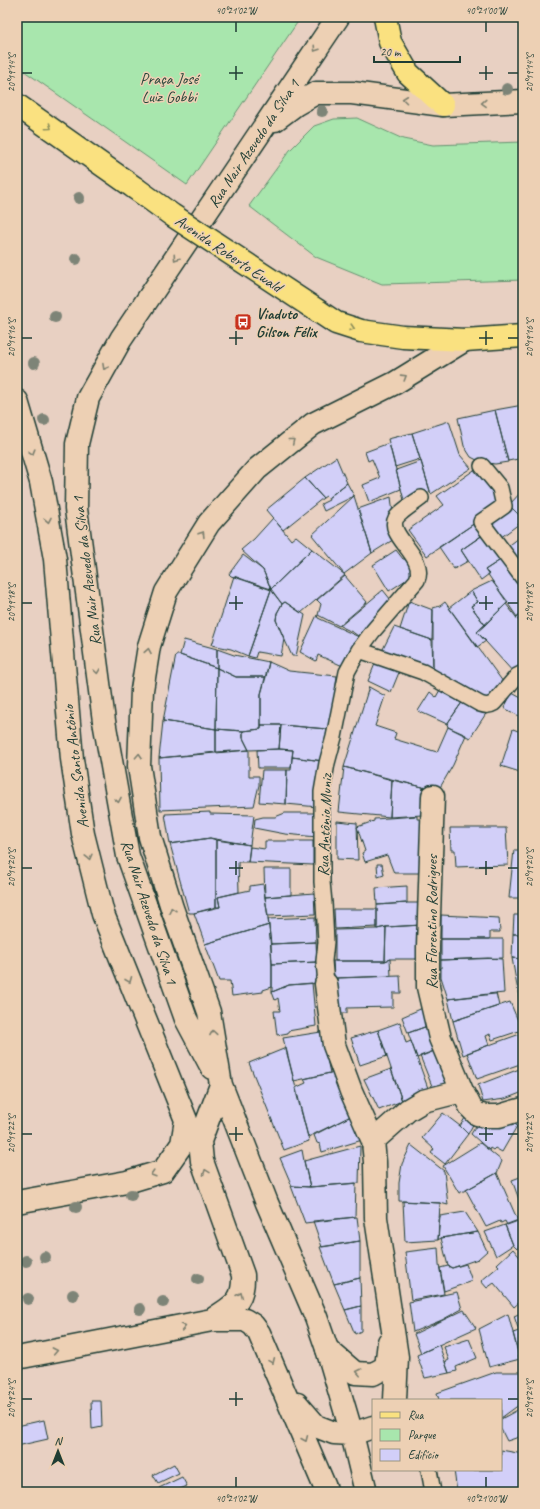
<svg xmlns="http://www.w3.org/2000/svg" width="540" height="1509" font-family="Caveat,sans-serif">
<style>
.green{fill:#a8e6ad;stroke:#649270}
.building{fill:#d2cff8;stroke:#1f3d34}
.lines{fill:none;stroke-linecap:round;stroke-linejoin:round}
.lane-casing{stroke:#1f3d34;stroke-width:18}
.street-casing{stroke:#1f3d34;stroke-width:25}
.secondary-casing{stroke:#1f3d34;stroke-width:25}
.primary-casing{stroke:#1f3d34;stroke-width:25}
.lane{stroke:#edd0b4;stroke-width:15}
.street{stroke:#edd0b4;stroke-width:22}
.secondary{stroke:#edd0b4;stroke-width:22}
.primary{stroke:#fae180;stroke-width:22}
.primary-bridge-casing{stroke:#1f3d34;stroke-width:25;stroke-linecap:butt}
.primary-bridge{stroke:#fae180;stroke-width:22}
.tree{fill:#7d8477}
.oneway{stroke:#7c7f6e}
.oneway2{stroke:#8c8f5a}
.ticks{fill:none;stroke:#1f3d34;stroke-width:1.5}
.labels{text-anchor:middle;stroke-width:3;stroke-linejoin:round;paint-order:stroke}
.park-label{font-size:16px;fill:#26453a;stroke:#edd0b4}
.street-label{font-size:16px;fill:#1f3d34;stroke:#edd0b4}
.poi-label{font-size:16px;font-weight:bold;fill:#1f3d34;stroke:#edd0b4;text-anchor:start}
.neatline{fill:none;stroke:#1f3d34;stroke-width:1.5}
.ticks-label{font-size:10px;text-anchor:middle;fill:#1f3d34}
</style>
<rect width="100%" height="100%" fill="#e8d0c2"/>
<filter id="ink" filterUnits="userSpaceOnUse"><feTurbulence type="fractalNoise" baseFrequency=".025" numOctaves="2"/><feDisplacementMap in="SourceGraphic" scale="8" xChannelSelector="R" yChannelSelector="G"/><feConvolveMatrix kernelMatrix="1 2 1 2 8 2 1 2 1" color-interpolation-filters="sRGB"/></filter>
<g filter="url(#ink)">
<path class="green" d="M17,17H301L187,185L17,66Z
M357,118L403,139L433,145L523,142V280L382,284L316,257L249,206L290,150L314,126L334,119Z"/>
<path class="building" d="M523,405V458L508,461L495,410Z
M495,410L508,462L495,464L481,462L471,457L464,446L458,418Z
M449,421L460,455L471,468L431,494L412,433Z
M412,433L420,459L395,467L388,439Z
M389,443L401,489L369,502L363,485L380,478L372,459L368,461L365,452Z
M336,457L347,483L328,498L326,496L323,498L305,478Z
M421,461L430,491L404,500L396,470Z
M477,468L501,505L427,556L408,530L444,505L437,496Z
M305,478L323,498L283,530L266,510Z
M347,483L354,496L324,511L321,504L329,500L328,498Z
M523,490V519L509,505Z
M354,496L372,553L344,574L312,535Z
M391,497L396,538L372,553L358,509Z
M509,505L523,519V521L496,541L484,522Z
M273,518L291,540L296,536L312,549L271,589L263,570L241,550L254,539Z
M478,521L486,533L461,550L468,561L454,569L439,547Z
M488,531L505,557L485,570L489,574L481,580L461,550Z
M523,535V562L515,565L503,550Z
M312,549L345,575L301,613L285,602L282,604L271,589Z
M396,550L403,559H405L415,574L389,591L373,565Z
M243,555L263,570L271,589L231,576L229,574Z
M505,557L523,581V612L517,617L485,570Z
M234,576L271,590L248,656L231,649L212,645Z
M345,576L367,602L339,626L318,615L321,604L317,600Z
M492,581L508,602L485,625L471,606L478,602L471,591Z
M271,590L282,604L277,613L276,620L284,639L281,656L257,652L255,658L248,656Z
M383,590L395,605L362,639L354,633L340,626Z
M471,591L478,602L471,606L485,625L477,632L486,641L477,647L449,608Z
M409,601L433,610L432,640L400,629Z
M285,602L305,615L296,656H292L276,620L277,613L282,604Z
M445,602L506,686L484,705L433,668V608L440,606Z
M506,604L523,626V664L514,673L477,632Z
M523,612V626L516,617Z
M317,615L318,618L359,637L345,667L318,655L316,661L300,652Z
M394,627L432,640L433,668L382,651Z
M184,640L217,649V668L180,655Z
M217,649L234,655L269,662L266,677H236L217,668Z
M176,655H180L217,668L216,729L163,721Z
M377,659L400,670L391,692L368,681Z
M269,662L289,671L337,676L331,731L327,729L281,725H261V694Z
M217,668L236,677H266L261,694V729L243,731L216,729Z
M369,687L385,696L375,726L396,733L394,739L437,752L448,727L466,735L453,765L438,791L344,767Z
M441,688L463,701L447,724L418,711L430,692L436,697Z
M512,693L523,699V718L504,708Z
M463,701L487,712L470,738L448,727L447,724Z
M163,721L216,729V752L159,758Z
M261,725H281L279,749L249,750L243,738V731L261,729Z
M281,725L327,729L323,761L292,757L293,750L279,749Z
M216,729L243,731V738L249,750L216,752Z
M513,729L518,731L520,729L523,731V773L501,766Z
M279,749L293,750L291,768H258L257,750Z
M249,750V776H259V785L254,806L160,810L159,758Z
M292,757L323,761L318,807L286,804L287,770H291Z
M344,767L392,780L390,817L339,812Z
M262,770H287L286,804L259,802Z
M392,780L423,787L422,815L390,817Z
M210,812V814L254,815L250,845L210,838L170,844L165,814Z
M285,813H319L317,837L285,834L254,828L255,819L263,817H275Z
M417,816V819H421L427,865L422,873H394L387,855L365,862L362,853L365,851L357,827L374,821V819Z
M337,821L357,823L358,860L337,859Z
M450,828H506L508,865L456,867L455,850H451Z
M210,838L216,840V907L194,913H189L170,844Z
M216,840L250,845L248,862H238L239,892L218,897L220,907H216Z
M265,841H313V865L248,862L250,847L265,849Z
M514,850H523V898H509Z
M377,864H382L384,875L378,877Z
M264,869H291V895L265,897Z
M263,884L269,925L205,944L194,913L220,907L218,897L250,890V886Z
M407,886V903L377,905L376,888Z
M314,893L315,914L268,916L265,897Z
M407,903H422V925L386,927L377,929V905Z
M334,909H377V927L335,929Z
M441,915L499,918L500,932H490V939H441Z
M514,915H523V934H513Z
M315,917L316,942L271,944L268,919Z
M269,925L272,964V987L263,990V992L232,996L230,981H219L205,944Z
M422,925L420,959H390L385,961L386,927Z
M386,927L385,961H335V930L377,929Z
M513,934H523V959L512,958Z
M441,939H503V958L441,960Z
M316,942L317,962L272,964L271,944Z
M488,958L502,959L504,993L448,999L441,977V960Z
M512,958L523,959V1002L520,1003Z
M390,959L391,976L334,978L333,961H385Z
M317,962L318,983L289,985L272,992V964Z
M400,976L401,993H393V1007L347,1008V1013H340L337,978Z
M312,983L316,1026L288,1031V1033L277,1035L274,1011H280L278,998L275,1000L272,992L289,985Z
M496,993L499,1006L453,1021L448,999Z
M510,1002L522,1030L492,1040L490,1034L486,1036L489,1045L463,1055L453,1021Z
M425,1007L433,1024L408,1033L402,1017Z
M523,1011V1028L518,1012Z
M400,1022L406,1043L411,1041L429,1091L402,1101L378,1030Z
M433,1024L442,1048L417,1058L408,1033Z
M378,1030L387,1056L360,1065L351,1038Z
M321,1032L330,1073L294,1081L283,1038Z
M520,1034L523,1043V1063L477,1079L467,1053Z
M286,1048L309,1141L284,1150L249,1063Z
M442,1048L456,1082L434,1091L420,1056Z
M522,1068L523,1072V1092L505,1099L483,1102L478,1085Z
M391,1069L402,1101L379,1110L364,1079Z
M330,1073H332L351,1116L308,1137L295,1088L306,1083L304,1079Z
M443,1113L460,1126L468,1134L445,1164L431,1153L434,1149L422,1138Z
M467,1115L477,1117L468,1134L460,1126Z
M351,1116L369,1138L322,1152L320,1144L317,1143L314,1135Z
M482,1117L514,1120L517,1126L502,1152L495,1148L493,1150L490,1148L489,1150L471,1134Z
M523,1117V1140L514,1120Z
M480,1143L502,1161L497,1173L466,1190L459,1193L443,1166Z
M411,1145L444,1171L448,1205L440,1203L399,1201V1183L402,1164Z
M360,1146L359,1183L310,1187L304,1161Z
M302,1150L304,1161L310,1187L292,1186L280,1158Z
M497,1173L518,1221L507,1225L505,1221L501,1223L500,1221L486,1227L466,1190Z
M523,1176V1208H522L512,1180Z
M356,1183L355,1217L305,1223L291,1186L310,1187Z
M403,1201L440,1203L438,1240L405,1242Z
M465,1212L478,1232L441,1238L438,1240L440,1216Z
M357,1217L360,1241L322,1247L313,1221Z
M521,1219L523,1223V1240L517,1249L513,1245L505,1225Z
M505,1225L513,1245L496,1256L485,1232Z
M478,1232L487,1251L478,1259L452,1268L448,1266L441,1238Z
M360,1241V1278L334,1284L320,1247Z
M438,1248L439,1264L444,1294L411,1300L405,1252Z
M513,1249L523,1261V1299L514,1307L494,1283L487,1288L481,1281L499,1266L497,1264Z
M466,1264L472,1281L444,1291L440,1268L448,1266L452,1268Z
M360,1278L361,1306L345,1310L334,1284Z
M457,1292L462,1309L442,1320L413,1332L409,1302Z
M361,1306V1331L355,1334L345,1310Z
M464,1310L476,1328L421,1353L414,1334Z
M523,1312V1356L519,1357L513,1333L519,1331L514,1316Z
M508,1314L520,1359L489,1367L479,1329Z
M469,1339L477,1358L456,1367L457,1371L449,1373L445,1362L449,1360L444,1347Z
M439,1345L449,1373L425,1378L417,1355Z
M496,1372H522L523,1373V1402L501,1418V1400H439L437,1393Z
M91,1401H101L102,1427L92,1429Z
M523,1407V1441L519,1437L507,1441L501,1429V1419Z
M44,1420L48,1439L17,1446V1426Z
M501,1450L523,1454V1492H457L454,1470H501Z
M174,1464L179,1473L158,1483L153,1475Z
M182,1477L187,1486L173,1492H161L159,1488Z"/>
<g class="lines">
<g class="lane-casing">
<path id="lane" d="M482,466L500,488L504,506L481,522L523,578
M359,650L423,672L480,704C486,706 489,706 494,703L517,676L523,673
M326,984L324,961L326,942L324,903L322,882V792L327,763L334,737L347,672L359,650L373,631L417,580C427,556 386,536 396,518C400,512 414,503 421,498
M429,1470L433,1492"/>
</g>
<g class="street-casing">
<path id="street" d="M433,796L428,946V987L440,1038L462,1091L471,1108L477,1114L486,1116H499L523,1109
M326,984L334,1045L351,1091L373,1141L375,1162L376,1218L397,1357L395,1400
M373,1141L408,1110L423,1101L462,1091
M327,1349L355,1373L373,1374L386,1367L389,1342
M352,1434L373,1427"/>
</g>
<g class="secondary-casing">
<path id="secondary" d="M275,120L295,105L316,93H352L443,105L523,101
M17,401L41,482L55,559L72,759L83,834L103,914L186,1120L182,1144L163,1171L127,1182L17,1202
M212,1068L186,1019L128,856L104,721L76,509L77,444L88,398L121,339L338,17
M212,1320C233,1305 244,1303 243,1275L202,1161L200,1141L221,1085
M17,1358L212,1320H245L253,1325L259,1333L327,1492
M297,1404L316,1426L334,1433L352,1434
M366,1492L352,1434L327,1349L316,1317L267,1203L221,1085L209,1012L172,908L150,837L139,766L142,690L149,646L166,592L209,523L257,469L313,424L395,383L465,340"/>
</g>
<g class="primary-casing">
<path id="primary" d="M385,17L390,42L408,73L443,105
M17,105L135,188
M318,311L336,323L361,331L403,337L465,340L523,336"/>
</g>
<use href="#lane" class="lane"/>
<use href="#street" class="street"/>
<use href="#secondary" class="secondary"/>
<use href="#primary" class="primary"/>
<g class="primary-bridge-casing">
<path id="primary-bridge" d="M135,188L172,215L318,311"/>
</g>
<use href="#primary-bridge" class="primary-bridge"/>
</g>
<g class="tree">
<circle cx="507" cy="89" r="6"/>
<circle cx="322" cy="111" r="6"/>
<circle cx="79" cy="198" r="6"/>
<circle cx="76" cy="259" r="6"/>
<circle cx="55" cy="317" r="6"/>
<circle cx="34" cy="363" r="6"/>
<circle cx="44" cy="420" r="6"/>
<circle cx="131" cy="1195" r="6"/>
<circle cx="76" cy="1207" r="6"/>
<circle cx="45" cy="1257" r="6"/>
<circle cx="26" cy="1261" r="6"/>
<circle cx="198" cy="1279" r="6"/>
<circle cx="73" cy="1295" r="6"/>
<circle cx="28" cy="1299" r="6"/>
<circle cx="163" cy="1302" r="6"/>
<circle cx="140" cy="1309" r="6"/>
</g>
<defs><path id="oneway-chevron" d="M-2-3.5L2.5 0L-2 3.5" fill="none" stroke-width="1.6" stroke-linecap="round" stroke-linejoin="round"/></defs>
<g class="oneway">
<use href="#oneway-chevron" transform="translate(316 49) rotate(124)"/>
<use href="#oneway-chevron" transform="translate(405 99) rotate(-173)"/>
<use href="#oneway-chevron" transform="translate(484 103) rotate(178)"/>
<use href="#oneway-chevron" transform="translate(176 258) rotate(124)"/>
<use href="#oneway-chevron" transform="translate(105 367) rotate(119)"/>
<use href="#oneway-chevron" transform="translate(404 377) rotate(-32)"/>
<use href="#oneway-chevron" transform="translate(292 441) rotate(-39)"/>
<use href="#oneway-chevron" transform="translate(32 452) rotate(74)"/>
<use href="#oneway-chevron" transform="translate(48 520) rotate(79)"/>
<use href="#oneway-chevron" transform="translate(202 534) rotate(-58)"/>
<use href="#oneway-chevron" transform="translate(148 651) rotate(-80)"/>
<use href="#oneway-chevron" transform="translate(97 671) rotate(82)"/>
<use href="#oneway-chevron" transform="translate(139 756) rotate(-87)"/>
<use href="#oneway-chevron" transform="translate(118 800) rotate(80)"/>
<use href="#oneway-chevron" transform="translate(89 857) rotate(76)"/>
<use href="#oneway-chevron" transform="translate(172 910) rotate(-109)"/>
<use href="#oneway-chevron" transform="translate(129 980) rotate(68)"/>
<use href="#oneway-chevron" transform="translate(213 1033) rotate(-99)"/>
<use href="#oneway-chevron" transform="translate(206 1172) rotate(-110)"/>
<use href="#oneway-chevron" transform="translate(153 1174) rotate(163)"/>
<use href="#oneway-chevron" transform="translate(240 1295) rotate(-67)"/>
<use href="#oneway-chevron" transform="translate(183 1327) rotate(-11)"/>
<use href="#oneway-chevron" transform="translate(55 1351) rotate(-11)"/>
<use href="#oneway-chevron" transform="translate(272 1361) rotate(66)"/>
<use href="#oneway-chevron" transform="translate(359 1372) rotate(-167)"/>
<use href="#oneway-chevron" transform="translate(305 1439) rotate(67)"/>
</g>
<g class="oneway2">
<use href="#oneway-chevron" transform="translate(49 127) rotate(35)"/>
<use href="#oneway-chevron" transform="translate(352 328) rotate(17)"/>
</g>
</g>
<path class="ticks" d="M236,22V32M486,22V32M236,66V80M486,66V80M22,73H32M229,73H243M479,73H493M508,73H518M236,331V345M486,331V345M22,338H32M229,338H243M479,338H493M508,338H518M236,596V610M486,596V610M22,603H32M229,603H243M479,603H493M508,603H518M236,861V875M486,861V875M22,868H32M229,868H243M479,868H493M508,868H518M236,1127V1141M486,1127V1141M22,1134H32M229,1134H243M479,1134H493M508,1134H518M236,1392V1406M22,1399H32M229,1399H243M508,1399H518M236,1477V1487M486,1477V1487"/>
<defs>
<g id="bus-square" transform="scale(0.9)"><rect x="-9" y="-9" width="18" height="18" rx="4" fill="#c8321e" stroke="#edd0b4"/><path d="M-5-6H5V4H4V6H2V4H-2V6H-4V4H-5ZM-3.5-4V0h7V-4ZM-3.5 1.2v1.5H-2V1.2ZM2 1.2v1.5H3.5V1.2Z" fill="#fff"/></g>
</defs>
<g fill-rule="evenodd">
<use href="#bus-square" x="243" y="322"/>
</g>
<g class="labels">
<g class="park-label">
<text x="169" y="84">Praça José<tspan x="169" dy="18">Luiz Gobbi</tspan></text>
</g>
<g class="street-label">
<text transform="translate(253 143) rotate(-56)" y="6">Rua Nair Azevedo da Silva 1</text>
<text transform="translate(229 253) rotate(34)" y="6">Avenida Roberto Ewald</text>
<text transform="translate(86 571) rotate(-97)" y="6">Rua Nair Azevedo da Silva 1</text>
<text transform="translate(75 767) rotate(-97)" y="6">Avenida Santo Antônio</text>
<text transform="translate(324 825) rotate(-88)" y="6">Rua Antônio Muniz</text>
<text transform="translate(150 912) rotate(72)" y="6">Rua Nair Azevedo da Silva 1</text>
<text transform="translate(431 922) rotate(-90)" y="6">Rua Florentino Rodrigues</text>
</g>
<g class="poi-label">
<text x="256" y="319">Viaduto<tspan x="256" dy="18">Gilson Félix</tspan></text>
</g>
</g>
<rect width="540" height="1509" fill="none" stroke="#edd0b4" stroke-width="44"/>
<rect x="372" y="1399" width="130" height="72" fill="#edd0b4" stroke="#9b9581"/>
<rect x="380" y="1412" width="20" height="6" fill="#fae180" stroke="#9b9581"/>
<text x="408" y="1419" font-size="12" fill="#1f3d34">Rua</text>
<rect x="380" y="1429" width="20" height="12" fill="#a8e6ad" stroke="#9b9581"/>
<text x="408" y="1439" font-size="12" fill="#1f3d34">Parque</text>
<rect x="380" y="1449" width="20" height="12" fill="#d2cff8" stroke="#9b9581"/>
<text x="408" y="1459" font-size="12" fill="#1f3d34">Edifício</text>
<g transform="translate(58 1451)" stroke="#edd0b4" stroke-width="3" paint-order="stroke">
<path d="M0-3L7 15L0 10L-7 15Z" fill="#1f3d34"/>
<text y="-6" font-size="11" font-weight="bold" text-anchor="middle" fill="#1f3d34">N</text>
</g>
<path d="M374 56v6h86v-6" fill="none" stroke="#1f3d34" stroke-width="2"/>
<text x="380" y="56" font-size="12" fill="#1f3d34" stroke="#edd0b4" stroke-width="3" paint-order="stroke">20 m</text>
<rect x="22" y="22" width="496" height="1465" class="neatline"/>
<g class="ticks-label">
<text x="236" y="14">40°21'02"W</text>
<text x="486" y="14">40°21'00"W</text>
<text transform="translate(11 73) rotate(-90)" y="4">20°19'14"S</text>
<text transform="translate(529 73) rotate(-90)" y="4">20°19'14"S</text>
<text transform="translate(11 338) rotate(-90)" y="4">20°19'16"S</text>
<text transform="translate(529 338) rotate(-90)" y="4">20°19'16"S</text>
<text transform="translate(11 603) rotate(-90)" y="4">20°19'18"S</text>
<text transform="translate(529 603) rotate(-90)" y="4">20°19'18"S</text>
<text transform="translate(11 868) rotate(-90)" y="4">20°19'20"S</text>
<text transform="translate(529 868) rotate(-90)" y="4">20°19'20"S</text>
<text transform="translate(11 1134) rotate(-90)" y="4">20°19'22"S</text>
<text transform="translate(529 1134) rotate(-90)" y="4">20°19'22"S</text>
<text transform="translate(11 1399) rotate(-90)" y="4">20°19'24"S</text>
<text transform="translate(529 1399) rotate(-90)" y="4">20°19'24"S</text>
<text x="236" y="1502">40°21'02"W</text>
<text x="486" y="1502">40°21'00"W</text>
</g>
</svg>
